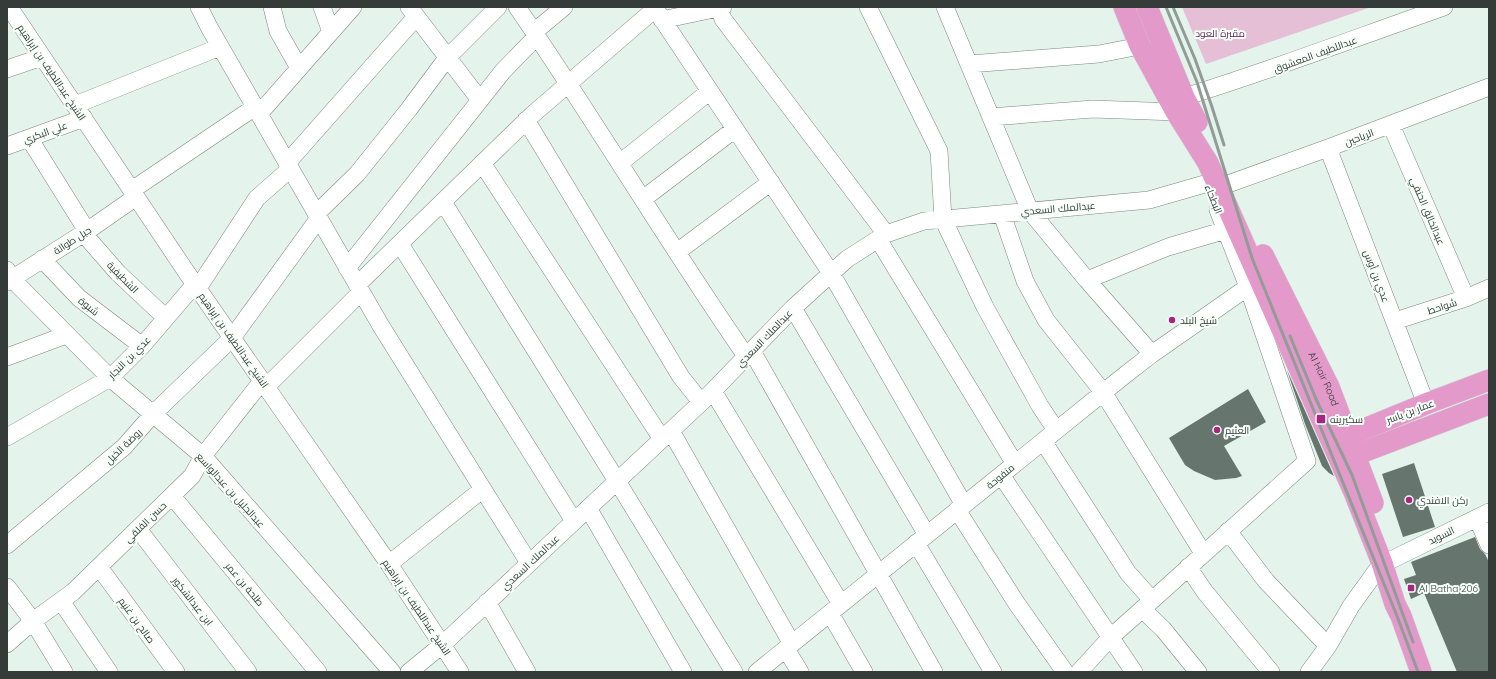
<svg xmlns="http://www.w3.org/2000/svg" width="1496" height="679" font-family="Quicksand,Cairo,sans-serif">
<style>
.green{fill:#e5bfd5}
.building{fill:#67756f}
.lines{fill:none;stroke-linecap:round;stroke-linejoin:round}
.minor-casing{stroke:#7b8982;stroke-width:18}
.major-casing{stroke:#cfd0cf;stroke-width:22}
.minor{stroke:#fff;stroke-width:17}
.major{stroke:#e399c9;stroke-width:21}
.rail{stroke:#919c97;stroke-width:3}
.poi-dot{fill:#a3277c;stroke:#f6fffa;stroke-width:1.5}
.labels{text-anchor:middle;stroke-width:4;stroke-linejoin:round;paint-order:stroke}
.park-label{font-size:10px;fill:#63234d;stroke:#f6fffa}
.street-label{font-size:10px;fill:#353b38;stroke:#f6fffa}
.poi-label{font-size:10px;fill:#353b38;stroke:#f6fffa;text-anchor:start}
</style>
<rect width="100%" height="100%" fill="#e4f3ec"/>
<path class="green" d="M1182,7H1371L1206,64Z"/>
<path class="building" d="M1287,370L1334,476L1329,473L1322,466L1305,424Z
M1248,389L1266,422L1224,446L1242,476L1236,478L1215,480L1194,471L1185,465L1169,438Z
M1414,463L1435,527L1403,537L1382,474Z
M1475,537L1480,549L1485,554L1489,562V672H1457L1424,593L1411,599L1404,579L1416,575L1411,562Z"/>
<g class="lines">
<g class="minor-casing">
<path id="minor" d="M9,7L187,273L389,564L460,672
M199,7L209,27L381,326L529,563
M272,7L278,31L299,68
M322,7L331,32
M409,7L480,100
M517,7C596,122 667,242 746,356
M654,7L831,273L964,505
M719,7L723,19L886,234
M868,7L939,151L943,219L985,307L1040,406L1056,430
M945,7L1030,211L1087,280L1152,354
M662,20L723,7
M534,32L564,7
M969,64L1099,54L1140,46
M7,69L42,57
M1184,97C1272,70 1358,37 1444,7
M75,105L220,47
M259,114L353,7
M991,117L1093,109L1176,112L1180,122
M526,120L681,377L701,402
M1391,125L1466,298
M29,138L87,231
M7,146L84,118
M1328,148L1426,404
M287,163L416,17
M482,163L662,439
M620,163L710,91
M1228,184L1328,148L1489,87
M132,190L255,107
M643,199L735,129
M443,202L617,481L734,672
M316,214L357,174L409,109L447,58L498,7
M1002,214L1025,281L1046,320L1103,392L1203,553
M83,233L118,273L166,318
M878,239L1015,464
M400,244L574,521
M677,252L771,182
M42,259L79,298L142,346
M347,268L503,71L537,36
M7,270L11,278L110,378L203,456L392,672
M1087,280L1168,247L1226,230
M7,282L87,231L136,197
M357,285L532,115L655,9
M198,288L257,198L290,169
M793,308L927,535
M1395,321L1466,298L1489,288
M752,351L934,672
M7,357L66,335
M266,387L361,292
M713,391L841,604
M671,431L792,644
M7,437L110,378L142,346L195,284
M1043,441L1128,573L1152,600
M1001,475L1134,672
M172,496L318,672
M588,508L683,672
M957,510L1017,604L1065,672
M1477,518L1489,545
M138,529L248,672
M1228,531L1266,581L1328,646
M916,543L993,672
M7,545L124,447L153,414L232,338L319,218
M1393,559L1489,512
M389,564L483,489
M99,567L176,672
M1188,567L1205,592L1271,672
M7,587L33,621L64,672
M61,601L109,672
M487,602L527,672
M1142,609L1163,629L1198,672
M830,613L864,672
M7,644L33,621L73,592L192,476L203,456L262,381
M786,649L800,672
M409,672L442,645L707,397L793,308L847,259L886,234L924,221L1149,200L1208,183
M757,672L1125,375L1152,354L1248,287
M1079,672L1110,638L1307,461L1248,287L1218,210
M1309,672L1328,646L1351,606L1382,563"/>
</g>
<g class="major-casing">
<g id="major">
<path d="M1124,7L1140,46L1176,112L1208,163L1220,190L1354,492L1382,563L1395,604L1401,616L1421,672"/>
<path d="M1147,7L1184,97L1197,122"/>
<path id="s1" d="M1263,255L1329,387L1373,503"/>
<path d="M1335,441L1428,403L1489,380"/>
<path d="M1342,460L1489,404"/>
</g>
</g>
<use href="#minor" class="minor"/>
<use href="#major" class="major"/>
<path class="rail" d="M1166,7L1197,82L1252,258L1397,616L1418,672
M1173,7L1195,59L1211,104L1224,145
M1290,336L1316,399L1352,475L1413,642"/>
</g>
<g class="poi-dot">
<circle cx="1172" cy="320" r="4"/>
<rect x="1316" y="414" width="10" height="10" rx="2"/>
<circle cx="1217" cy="430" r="4"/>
<circle cx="1409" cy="500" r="4"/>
<rect x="1407" y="584" width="8" height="8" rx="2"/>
</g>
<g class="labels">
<g class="park-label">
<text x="1220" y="37">مقبرة العود</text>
</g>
<g class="street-label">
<text transform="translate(1315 54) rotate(-20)" y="4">عبداللطيف المعشوق</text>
<text transform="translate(52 72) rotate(56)" y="4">الشيخ عبداللطيف بن إبراهيم</text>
<text transform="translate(45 132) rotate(-20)" y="4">علي البكري</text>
<text transform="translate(1359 137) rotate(-21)" y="4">الرياحين</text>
<text transform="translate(1214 199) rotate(68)" y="4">البطحاء</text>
<text transform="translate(1058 208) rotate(-5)" y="4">عبدالملك السعدي</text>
<text transform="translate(1428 211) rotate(67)" y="4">عبدالخالق الحنفي</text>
<text transform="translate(72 240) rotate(-33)" y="4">جبل طوالة</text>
<text transform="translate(1377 276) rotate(69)" y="4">عدي بن أوس</text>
<text transform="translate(123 277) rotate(45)" y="4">الشطيفية</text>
<text transform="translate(89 306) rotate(39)" y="4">شبوة</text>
<text transform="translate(1442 306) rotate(-18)" y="4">شواحط</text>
<text transform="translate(764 338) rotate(-46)" y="4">عبدالملك السعدي</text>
<text transform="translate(234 340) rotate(55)" y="4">الشيخ عبداللطيف بن إبراهيم</text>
<text transform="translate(129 357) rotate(-45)" y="4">عدي بن النجار</text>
<text dy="4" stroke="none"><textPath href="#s1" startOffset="138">Al Hair Road</textPath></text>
<text transform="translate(1410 411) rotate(-21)" y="4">عمار بن ياسر</text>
<text transform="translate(123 446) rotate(-44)" y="4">روضة الخيل</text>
<text transform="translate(1000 476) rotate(-39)" y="4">منفوحة</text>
<text transform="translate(231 490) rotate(48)" y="4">عبدالجليل بن عبدالواسع</text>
<text transform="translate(145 522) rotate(-44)" y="4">حسن الفلقي</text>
<text transform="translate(1441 535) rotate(-26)" y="4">السويد</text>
<text transform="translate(530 562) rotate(-43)" y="4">عبدالملك السعدي</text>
<text transform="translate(245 584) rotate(50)" y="4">طلحة بن عمر</text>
<text transform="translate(193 601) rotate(52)" y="4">ابن عبدالشكور</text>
<text transform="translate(417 607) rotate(56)" y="4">الشيخ عبداللطيف بن إبراهيم</text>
<text transform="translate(137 620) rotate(54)" y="4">صالح بن غنيم</text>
</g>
<g class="poi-label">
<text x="1180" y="324">شيخ البلد</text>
<text x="1330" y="423">سكيرينه</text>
<text x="1225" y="434">العثيم</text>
<text x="1417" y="504">ركن الافندي</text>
<text x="1419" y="592">Al Batha 206</text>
</g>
</g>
<rect width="1496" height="679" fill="none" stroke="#353b38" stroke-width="16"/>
</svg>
